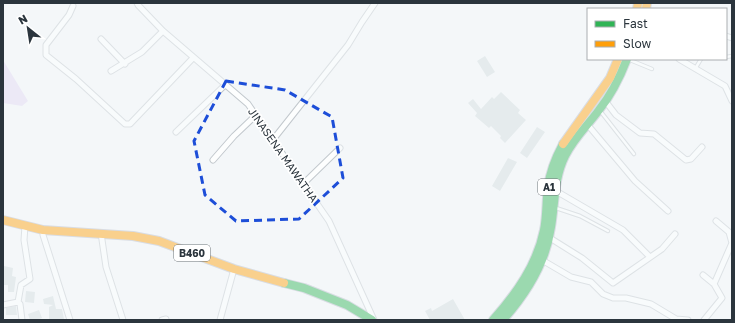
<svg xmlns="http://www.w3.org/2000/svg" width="735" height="323" font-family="'Golos Text',sans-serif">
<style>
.green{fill:#e2d8f2}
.building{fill:#d3dcde}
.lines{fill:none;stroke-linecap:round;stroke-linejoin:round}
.lane-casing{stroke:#c2c8cd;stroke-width:4.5}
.street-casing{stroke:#c2c8cd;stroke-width:7}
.fast-casing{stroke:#b8bcc9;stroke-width:10}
.slow-casing{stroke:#b8bcc9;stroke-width:10}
.lane{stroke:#fdfefe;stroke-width:2.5}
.street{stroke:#fdfefe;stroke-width:5}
.fast{stroke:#30b455;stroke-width:8}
.slow{stroke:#ff9f0a;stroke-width:8}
.marked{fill:none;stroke:#1d4ed8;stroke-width:3;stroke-dasharray:8 5;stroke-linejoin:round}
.labels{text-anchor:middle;stroke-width:3.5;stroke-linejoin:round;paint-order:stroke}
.shield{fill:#fff;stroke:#6b7277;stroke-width:1}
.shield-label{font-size:10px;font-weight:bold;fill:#2b353d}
.street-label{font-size:11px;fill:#2b353d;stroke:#fff}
</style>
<rect width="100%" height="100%" fill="#f4f7f9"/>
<path class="green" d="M3,60L28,101L22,106L3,103Z"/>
<path class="building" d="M485,56L495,72L487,77L477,61Z
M501,92L520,110L518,113L526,120L505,143L500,138L501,136L491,126L489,128L475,116L477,113L468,103L473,99L481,109L492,97L494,99Z
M537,127L545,132L527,158L520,153Z
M508,158L517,162L500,191L492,186Z
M4,266L13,268L12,276L16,277L14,292H8V285H3Z
M26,291L35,292L34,303L25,302Z
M53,296L56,309H62L64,319L49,320V307L53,305L44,304L43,299Z
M453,299L465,320H430L425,311L431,308L432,311Z
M16,306L17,315H6V308Z
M39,310L42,318L37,320H30L28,314Z"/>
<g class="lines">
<g class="lane-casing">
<path id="lane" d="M726,57L732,56
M630,60L652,69
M695,69L701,59
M601,112L634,154
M556,208L580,216L608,231"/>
</g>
<g class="street-casing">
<path id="street" d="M137,3L138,5L163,31L248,104L329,221L374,320
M73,6L69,15L46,45V55L76,79L125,124H130L193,58
M726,36L732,38
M101,39L125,64
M679,59L725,86L732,101
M111,71L142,52L163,31
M606,102L616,115L640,133L654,134L686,160L691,159L702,147
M587,124L635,181L668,211
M176,132L225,85
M272,141L348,45L362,22L375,3
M213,160L234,136L255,116
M303,184L340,148
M556,191L623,230L650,257
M43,230V235L70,320
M101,233L106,267L123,320
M550,238L582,258L613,283L662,249L675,234
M542,260L571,277L591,282L603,294L613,298H626L651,304L676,319L688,320
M703,275L714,284L722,298L704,320
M714,284L732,243L729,232L716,221
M18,302L20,304L22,320
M3,305L18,302L21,285L30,279L24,240L25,226
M162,320L166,319
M220,320L234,269"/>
</g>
<g class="fast-casing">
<path id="fast" d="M284,283L304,288L347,305L372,320
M493,320C516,294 537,265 544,230C547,216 546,201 548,187C550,171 556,157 563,144
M503,320C527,293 546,263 551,227C555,203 554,178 565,156C574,138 588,125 599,110C612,94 620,77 627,59"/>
</g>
<g class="slow-casing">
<path id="slow" d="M637,9L638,3
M646,9L647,3
M563,144L610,78L618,59
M3,220L43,230L133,236L159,241L234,269L284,283"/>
</g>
<use href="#lane" class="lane"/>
<use href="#street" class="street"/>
<use href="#fast" class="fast"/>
<use href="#slow" class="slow"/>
</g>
<path d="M0 0H735V323H0ZM226,81L285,90L332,117L343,178L299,219L236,221L205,195L194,141Z" fill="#f4f7f9" fill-opacity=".55" fill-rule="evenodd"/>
<path class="marked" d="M226,81L285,90L332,117L343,178L299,219L236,221L205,195L194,141Z"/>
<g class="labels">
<g class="shield">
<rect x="538" y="179" width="22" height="16" rx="3"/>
<rect x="174" y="245" width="36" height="16" rx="3"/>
</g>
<g class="shield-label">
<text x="549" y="191">A1</text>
<text x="192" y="257">B460</text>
</g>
<g class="street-label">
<text transform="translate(283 155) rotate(55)" y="4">JINASENA MAWATHA</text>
</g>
</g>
<rect width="735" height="323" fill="none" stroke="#2b353d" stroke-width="8"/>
<rect x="587" y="8" width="140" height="52" fill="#ffffff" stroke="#aaaeb1"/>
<rect x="595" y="21" width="20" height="6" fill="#30b455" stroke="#aaaeb1"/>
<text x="623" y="28" font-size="12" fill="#2b353d">Fast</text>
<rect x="595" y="41" width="20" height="6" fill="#ff9f0a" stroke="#aaaeb1"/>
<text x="623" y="48" font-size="12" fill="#2b353d">Slow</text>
<g transform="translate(28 28) rotate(330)" stroke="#ffffff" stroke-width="3" paint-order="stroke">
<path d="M0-3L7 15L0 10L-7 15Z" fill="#2b353d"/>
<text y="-6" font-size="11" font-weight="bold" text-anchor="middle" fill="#2b353d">N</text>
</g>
</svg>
